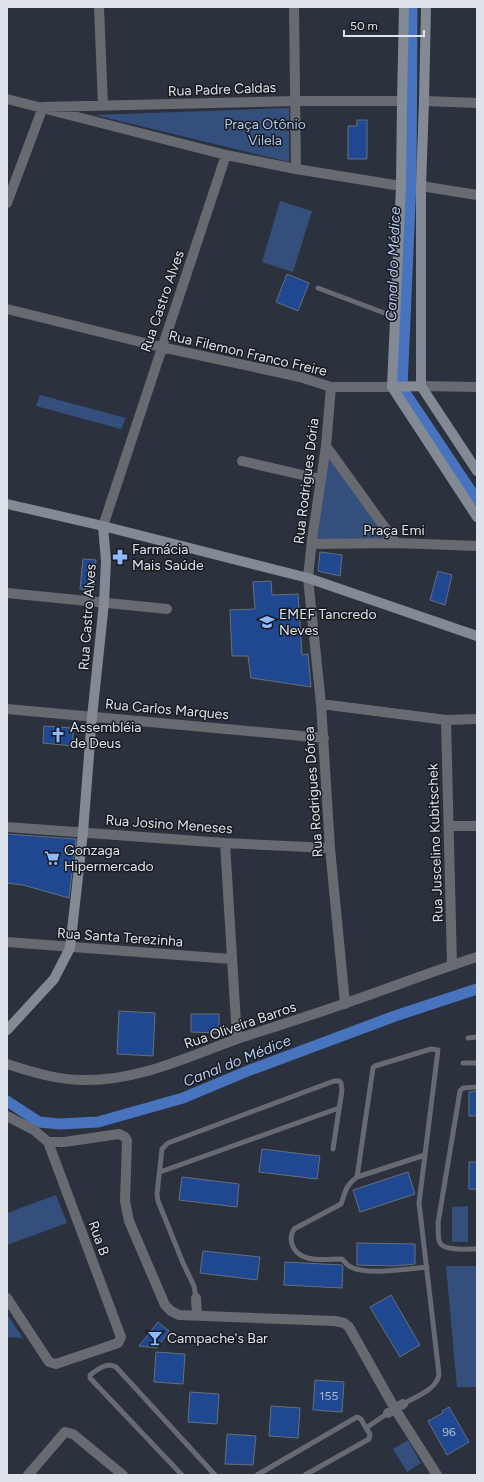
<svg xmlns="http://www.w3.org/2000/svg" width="484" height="1482" font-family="Figtree,sans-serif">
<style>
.green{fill:#354f7c}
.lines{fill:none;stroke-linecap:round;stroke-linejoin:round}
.canal{stroke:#4873bf;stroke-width:11}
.building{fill:#204890;stroke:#666e7c}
.lane{stroke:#676a70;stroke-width:5}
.street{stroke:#676a70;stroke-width:10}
.secondary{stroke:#848a93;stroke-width:10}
.labels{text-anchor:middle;stroke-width:3;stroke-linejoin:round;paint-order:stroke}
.number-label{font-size:12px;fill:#aebcd4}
.street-label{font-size:14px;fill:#dee3eb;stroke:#171a1f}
.park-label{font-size:14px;fill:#b1c9f2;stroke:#171a1f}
.poi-label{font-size:14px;fill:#dee3eb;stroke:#171a1f;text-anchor:start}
.water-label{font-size:15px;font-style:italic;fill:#b2caf2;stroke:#171a1f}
</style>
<rect width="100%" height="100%" fill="#2b323e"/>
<path class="green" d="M289,108V162L95,115Z
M280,201L312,211L293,272L262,262Z
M40,395L126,418L121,429L36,406Z
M329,458L388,538L317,540Z
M56,1195L67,1223L7,1245V1213Z
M468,1206V1242H452V1207Z
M446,1266H477V1387H457Z
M7,1314L23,1338L7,1337Z
M408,1440L421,1463L407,1472L393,1449Z"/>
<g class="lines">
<path class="canal" d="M412,7L411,181L402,388L477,500
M7,1101L39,1122L60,1124L98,1122L183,1098L250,1070L395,1016L477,989"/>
</g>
<path class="building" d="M357,120H367V159H348V126H357Z
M287,274L309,283L298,311L276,302Z
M320,552L342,555L340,576L318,571Z
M83,559L96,560L94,590L80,589Z
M438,571L452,575L445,605L430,600Z
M271,581L272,595L298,594L302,655L308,654L311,687L251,678L248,656H232L230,610L255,609L253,582Z
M44,726L73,728V746L43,743Z
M7,834L76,839L69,898L23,885L7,883Z
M119,1011L155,1013L153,1056L117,1054Z
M191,1014H219V1033L191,1032Z
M477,1091V1116H469V1092Z
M262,1149L320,1156L317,1179L259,1172Z
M469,1162H477V1189H469Z
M408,1172L415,1194L360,1212L353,1190Z
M182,1177L239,1184L237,1207L179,1200Z
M357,1243L415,1244V1264L394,1266L357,1265Z
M203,1251L260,1257L257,1280L200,1273Z
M285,1262L342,1265L343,1266L342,1288L284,1285Z
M391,1295L420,1345L400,1357L370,1307Z
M158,1322L169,1331L157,1348L139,1346Z
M156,1352L185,1354L183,1384L154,1382Z
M315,1380L344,1382L342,1412L313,1410Z
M190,1392L219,1394L217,1424L188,1422Z
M271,1406L300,1408L298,1438L269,1436Z
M449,1407L469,1442L447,1455L428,1421L443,1413L442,1411Z
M227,1434L256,1436L253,1465L225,1464Z"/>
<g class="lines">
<path class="lane" d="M318,288L395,317
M468,1038L477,1037
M463,1063H477
M477,1087L463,1088L460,1091L438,1223C439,1229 437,1238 440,1243C444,1251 469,1249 477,1249
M425,1155L357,1177C345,1186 346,1191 341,1204L294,1229C291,1234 290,1238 292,1244C298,1264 325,1259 342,1259C344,1261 346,1264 349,1266C363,1276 409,1269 427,1267
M160,1172L339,1108
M357,1177L373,1068L375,1066L431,1049L438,1050L419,1203L439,1374C437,1390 415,1397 403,1404
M196,1298L194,1286L183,1263L158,1201L157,1194L162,1149L168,1143L334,1081H339L341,1083L342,1090L333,1149
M182,1475L90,1378V1375C98,1369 107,1362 116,1367L215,1475
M257,1475L357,1417L361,1419L366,1428
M305,1475L369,1439L370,1434L366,1428L388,1413"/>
<path class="street" d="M99,7L103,106
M294,7L296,169
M7,99L226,155L296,169L401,186
M424,101L477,103
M421,186L477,195
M7,203L43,107L295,101H402
M7,309L161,347L300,377L331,387H392
M421,386L477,387
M331,387L326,446L312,540L308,578L321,704L330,848L345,1004
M326,446L396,543
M242,461L320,479
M103,526L226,155
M312,544L396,543L477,546
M7,593L167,609
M321,704L446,720L477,719
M7,709L324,738
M446,720L452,965
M449,826H477
M7,827L225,843L330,848
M225,843L237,1039
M7,942L231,959
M7,1064C32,1072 57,1080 84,1080C138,1081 187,1057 237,1039C273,1027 310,1016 346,1003C390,988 433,971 477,957
M7,1116L34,1130L48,1142H64L119,1134L125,1137L127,1141L125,1201L129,1221L165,1305L171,1311L179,1315L335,1321L344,1323L349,1327L395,1409L437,1475
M7,1298L49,1362L56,1364L118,1343L121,1337L48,1142
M196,1298L197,1315
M388,1413L403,1404
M28,1475L65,1432L73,1434L123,1475"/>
<path class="secondary" d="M404,7L402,101L401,186L392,387L477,517
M426,7L424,101L421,186V386L477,471
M392,387L421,386
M7,504L103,526L308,578L477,636
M7,1030L54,979L70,948L83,832L92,717L104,603L106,561L103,526"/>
</g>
<defs>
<g id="pharmacy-bare" transform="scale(1.2)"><path d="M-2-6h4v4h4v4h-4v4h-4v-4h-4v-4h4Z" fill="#90b8fd" stroke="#171a1f" stroke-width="2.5" paint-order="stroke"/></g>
<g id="school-bare" transform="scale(1.2)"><path d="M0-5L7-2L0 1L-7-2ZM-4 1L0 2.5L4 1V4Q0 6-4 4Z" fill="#90b8fd" stroke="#171a1f" stroke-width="2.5" paint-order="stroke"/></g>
<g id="church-bare" transform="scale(1.2)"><path d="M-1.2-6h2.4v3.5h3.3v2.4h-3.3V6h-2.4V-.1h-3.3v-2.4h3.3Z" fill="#90b8fd" stroke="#171a1f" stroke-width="2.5" paint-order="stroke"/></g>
<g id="supermarket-bare" transform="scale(1.2)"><path d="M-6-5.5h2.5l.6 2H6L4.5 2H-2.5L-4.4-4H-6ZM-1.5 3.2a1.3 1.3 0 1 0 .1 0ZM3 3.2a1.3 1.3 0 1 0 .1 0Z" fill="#90b8fd" stroke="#171a1f" stroke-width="2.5" paint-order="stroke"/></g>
<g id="bar-bare" transform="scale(1.2)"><path d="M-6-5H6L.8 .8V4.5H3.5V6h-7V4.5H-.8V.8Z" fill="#90b8fd" stroke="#171a1f" stroke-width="2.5" paint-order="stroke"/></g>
</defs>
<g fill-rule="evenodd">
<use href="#pharmacy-bare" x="120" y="557"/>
<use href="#school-bare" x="267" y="622"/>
<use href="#church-bare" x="58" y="735"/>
<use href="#supermarket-bare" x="52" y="858"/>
<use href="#bar-bare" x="155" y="1338"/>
</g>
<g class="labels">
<g class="number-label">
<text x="329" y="1400">155</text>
<text x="449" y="1436">96</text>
</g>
<g class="street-label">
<text transform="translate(222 89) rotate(-2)" y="5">Rua Padre Caldas</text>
<text transform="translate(162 301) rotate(-71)" y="5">Rua Castro Alves</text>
<text transform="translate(248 353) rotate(13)" y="5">Rua Filemon Franco Freire</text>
<text transform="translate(306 481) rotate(-83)" y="5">Rua Rodrigues Dória</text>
<text x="394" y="535">Praça Emi</text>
<text transform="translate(87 617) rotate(-86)" y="5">Rua Castro Alves</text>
<text transform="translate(167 709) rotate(5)" y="5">Rua Carlos Marques</text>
<text transform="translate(313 792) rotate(-94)" y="5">Rua Rodrigues Dórea</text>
<text transform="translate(169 824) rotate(4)" y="5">Rua Josino Meneses</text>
<text transform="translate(435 843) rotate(-92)" y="5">Rua Juscelino Kubitschek</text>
<text transform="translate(120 937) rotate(4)" y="5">Rua Santa Terezinha</text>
<text transform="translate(240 1025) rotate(-19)" y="5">Rua Oliveira Barros</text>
<text transform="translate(99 1238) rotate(70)" y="5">Rua B</text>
</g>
<g class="park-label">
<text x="265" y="129">Praça Otônio<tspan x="265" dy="16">Vilela</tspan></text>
</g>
<g class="poi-label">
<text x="132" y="554">Farmácia<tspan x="132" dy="16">Mais Saúde</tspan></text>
<text x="279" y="619">EMEF Tancredo<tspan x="279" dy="16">Neves</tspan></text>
<text x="70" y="732">Assembléia<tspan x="70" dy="16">de Deus</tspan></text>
<text x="64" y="855">Gonzaga<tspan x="64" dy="16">Hipermercado</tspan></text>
<text x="167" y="1343">Campache's Bar</text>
</g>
<g class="water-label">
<text transform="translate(393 264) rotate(-88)" y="5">Canal do Médice</text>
<text transform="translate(237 1061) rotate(-22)" y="5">Canal do Médice</text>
</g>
</g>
<rect width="484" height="1482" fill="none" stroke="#dee3eb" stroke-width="16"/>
<path d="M344 30v6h80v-6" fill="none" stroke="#dee3eb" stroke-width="2"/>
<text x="350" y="30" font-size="12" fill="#dee3eb" stroke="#171a1f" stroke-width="3" paint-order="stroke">50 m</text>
</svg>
